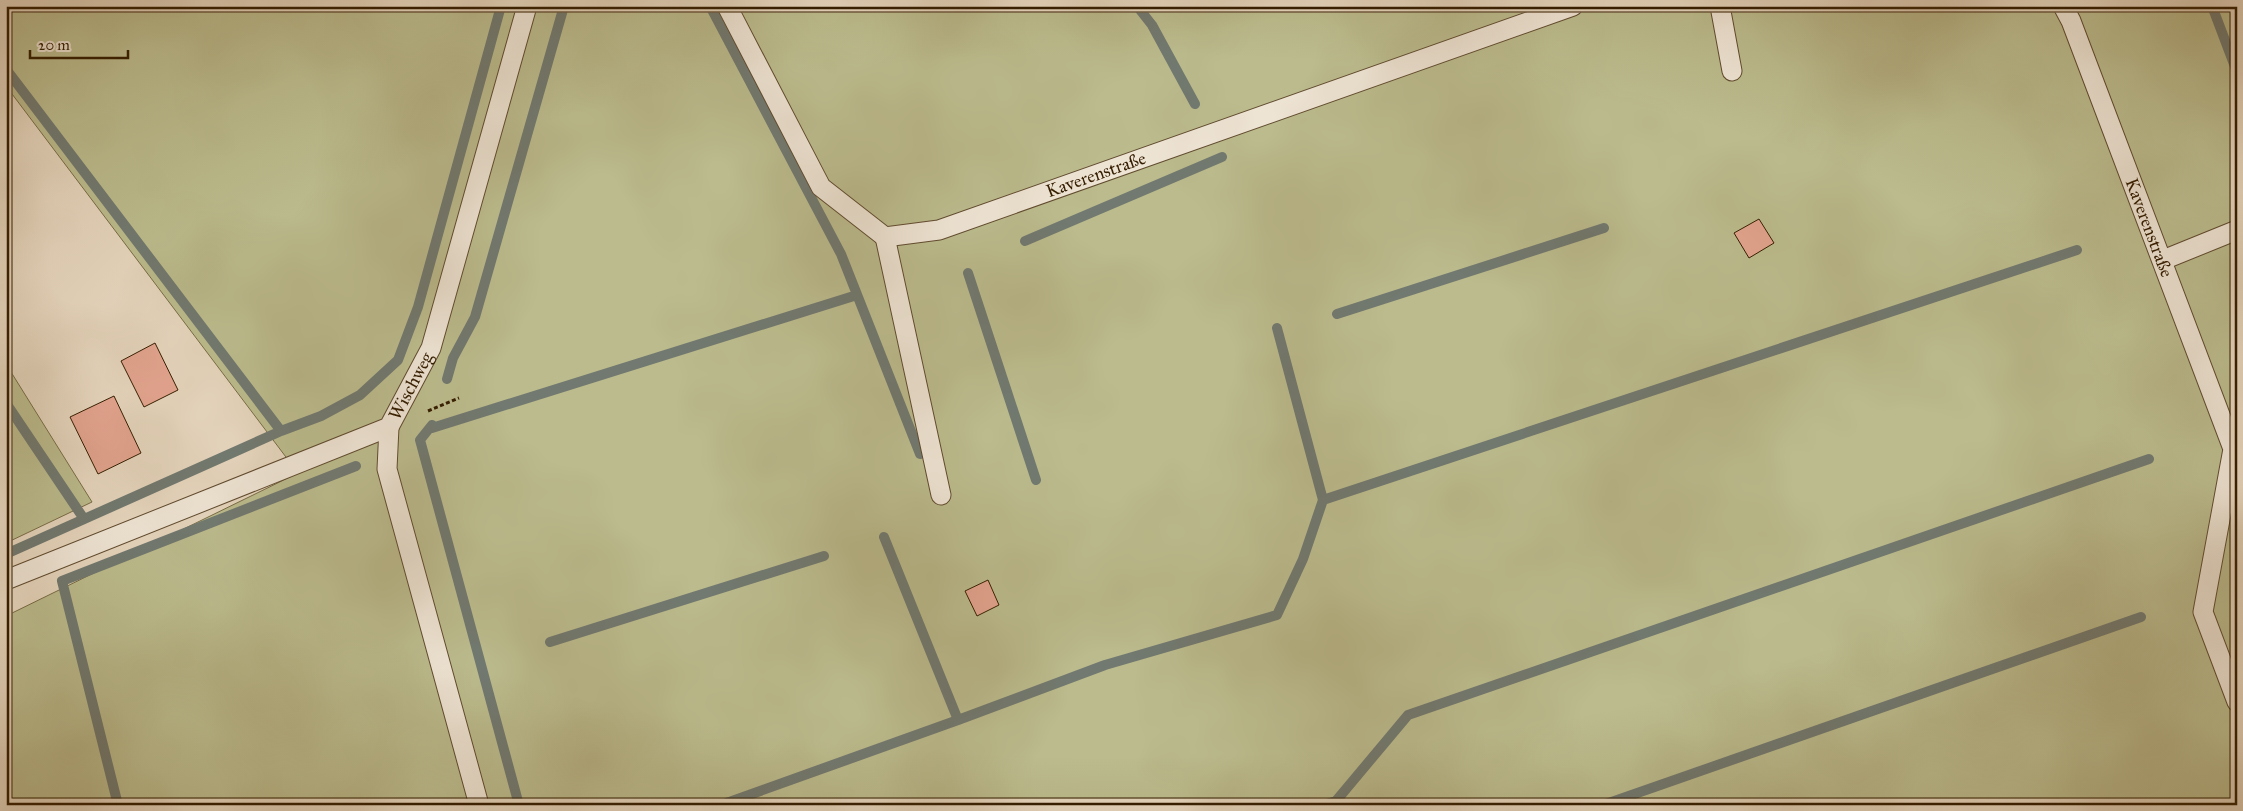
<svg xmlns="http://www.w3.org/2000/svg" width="2243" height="811" font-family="'IM FELL Great Primer',serif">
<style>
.green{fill:#bbbb8d;stroke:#786c46}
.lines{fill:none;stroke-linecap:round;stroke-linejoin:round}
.stream{stroke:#717970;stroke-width:10}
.building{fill:#e3a48f;stroke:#341d00}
.lane-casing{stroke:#604b2f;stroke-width:21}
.path{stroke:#341d00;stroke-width:3;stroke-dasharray:4 2.5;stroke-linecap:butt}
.lane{stroke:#eee4d4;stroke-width:19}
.labels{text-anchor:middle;stroke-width:4;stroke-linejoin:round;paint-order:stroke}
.street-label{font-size:18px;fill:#341d00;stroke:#eee4d4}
</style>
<rect width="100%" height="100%" fill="#e5d5bd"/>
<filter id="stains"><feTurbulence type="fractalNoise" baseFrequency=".004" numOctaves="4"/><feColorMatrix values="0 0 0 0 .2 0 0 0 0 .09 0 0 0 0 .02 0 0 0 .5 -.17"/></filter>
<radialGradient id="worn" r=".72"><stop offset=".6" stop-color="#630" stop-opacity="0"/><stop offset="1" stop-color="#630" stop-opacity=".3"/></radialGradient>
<path class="green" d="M6,6H2237V805H6V616L298,473L6,86Z
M6,364L92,502L6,543Z"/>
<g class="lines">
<path class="stream" d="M710,6L841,254L920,454
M1137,6L1152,25L1195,104
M2212,6L2237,72
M6,69L281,431
M1025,241L1222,157
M968,273L1036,480
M1337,314L1604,228
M1277,328L1323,500
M447,379L453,358L475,317L564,6
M6,403L84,519
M432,425L420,440L519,805
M432,428L857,295
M884,537L958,720L1105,665L1277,615L1303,559L1323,500L2077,250
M6,554L281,431L321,416L360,395L398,360L418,307L501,6
M550,642L824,556
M118,805L62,581L356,466
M721,805L958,720
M1324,805L1336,801L1408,715L2149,459
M1603,805L2141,617"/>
</g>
<path class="building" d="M1759,219L1774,243L1749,258L1734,233Z
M155,343L178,390L144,407L121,361Z
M114,396L141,453L98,474L70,417Z
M988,580L999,605L977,616L965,591Z"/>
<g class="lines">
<g class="lane-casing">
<g id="lane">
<path id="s1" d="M727,6L821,187L885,237L939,230L1573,6"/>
<path d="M1720,6L1732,71"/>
<path id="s2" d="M2063,6L2071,21L2233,449L2203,612L2237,702"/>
<path d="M885,237L941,495"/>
<path d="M2163,260L2237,230"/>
<path d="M389,427L387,469L479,805"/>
<path id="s3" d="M6,580L389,427L431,348L527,6"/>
</g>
</g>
<path class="path" d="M428,411L459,398"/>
<use href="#lane" class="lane"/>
</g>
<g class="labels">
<g class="street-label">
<text dy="6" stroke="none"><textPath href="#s1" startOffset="506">Kaverenstraße</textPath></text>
<text dy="6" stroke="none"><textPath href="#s2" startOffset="238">Kaverenstraße</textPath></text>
<text dy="6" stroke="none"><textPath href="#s3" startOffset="459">Wischweg</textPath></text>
</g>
</g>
<rect width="2243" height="811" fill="none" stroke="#e5d5bd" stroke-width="25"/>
<rect x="8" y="8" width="2228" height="796" fill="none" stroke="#341d00" stroke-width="2.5"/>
<rect x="12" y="12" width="2218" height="786" fill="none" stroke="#341d00"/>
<path d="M30 50v8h98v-8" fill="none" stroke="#341d00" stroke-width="2.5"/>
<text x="38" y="50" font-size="15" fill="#341d00" stroke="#eee4d4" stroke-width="4" paint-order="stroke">20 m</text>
<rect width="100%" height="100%" filter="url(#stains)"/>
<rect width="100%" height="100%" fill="url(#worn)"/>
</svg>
